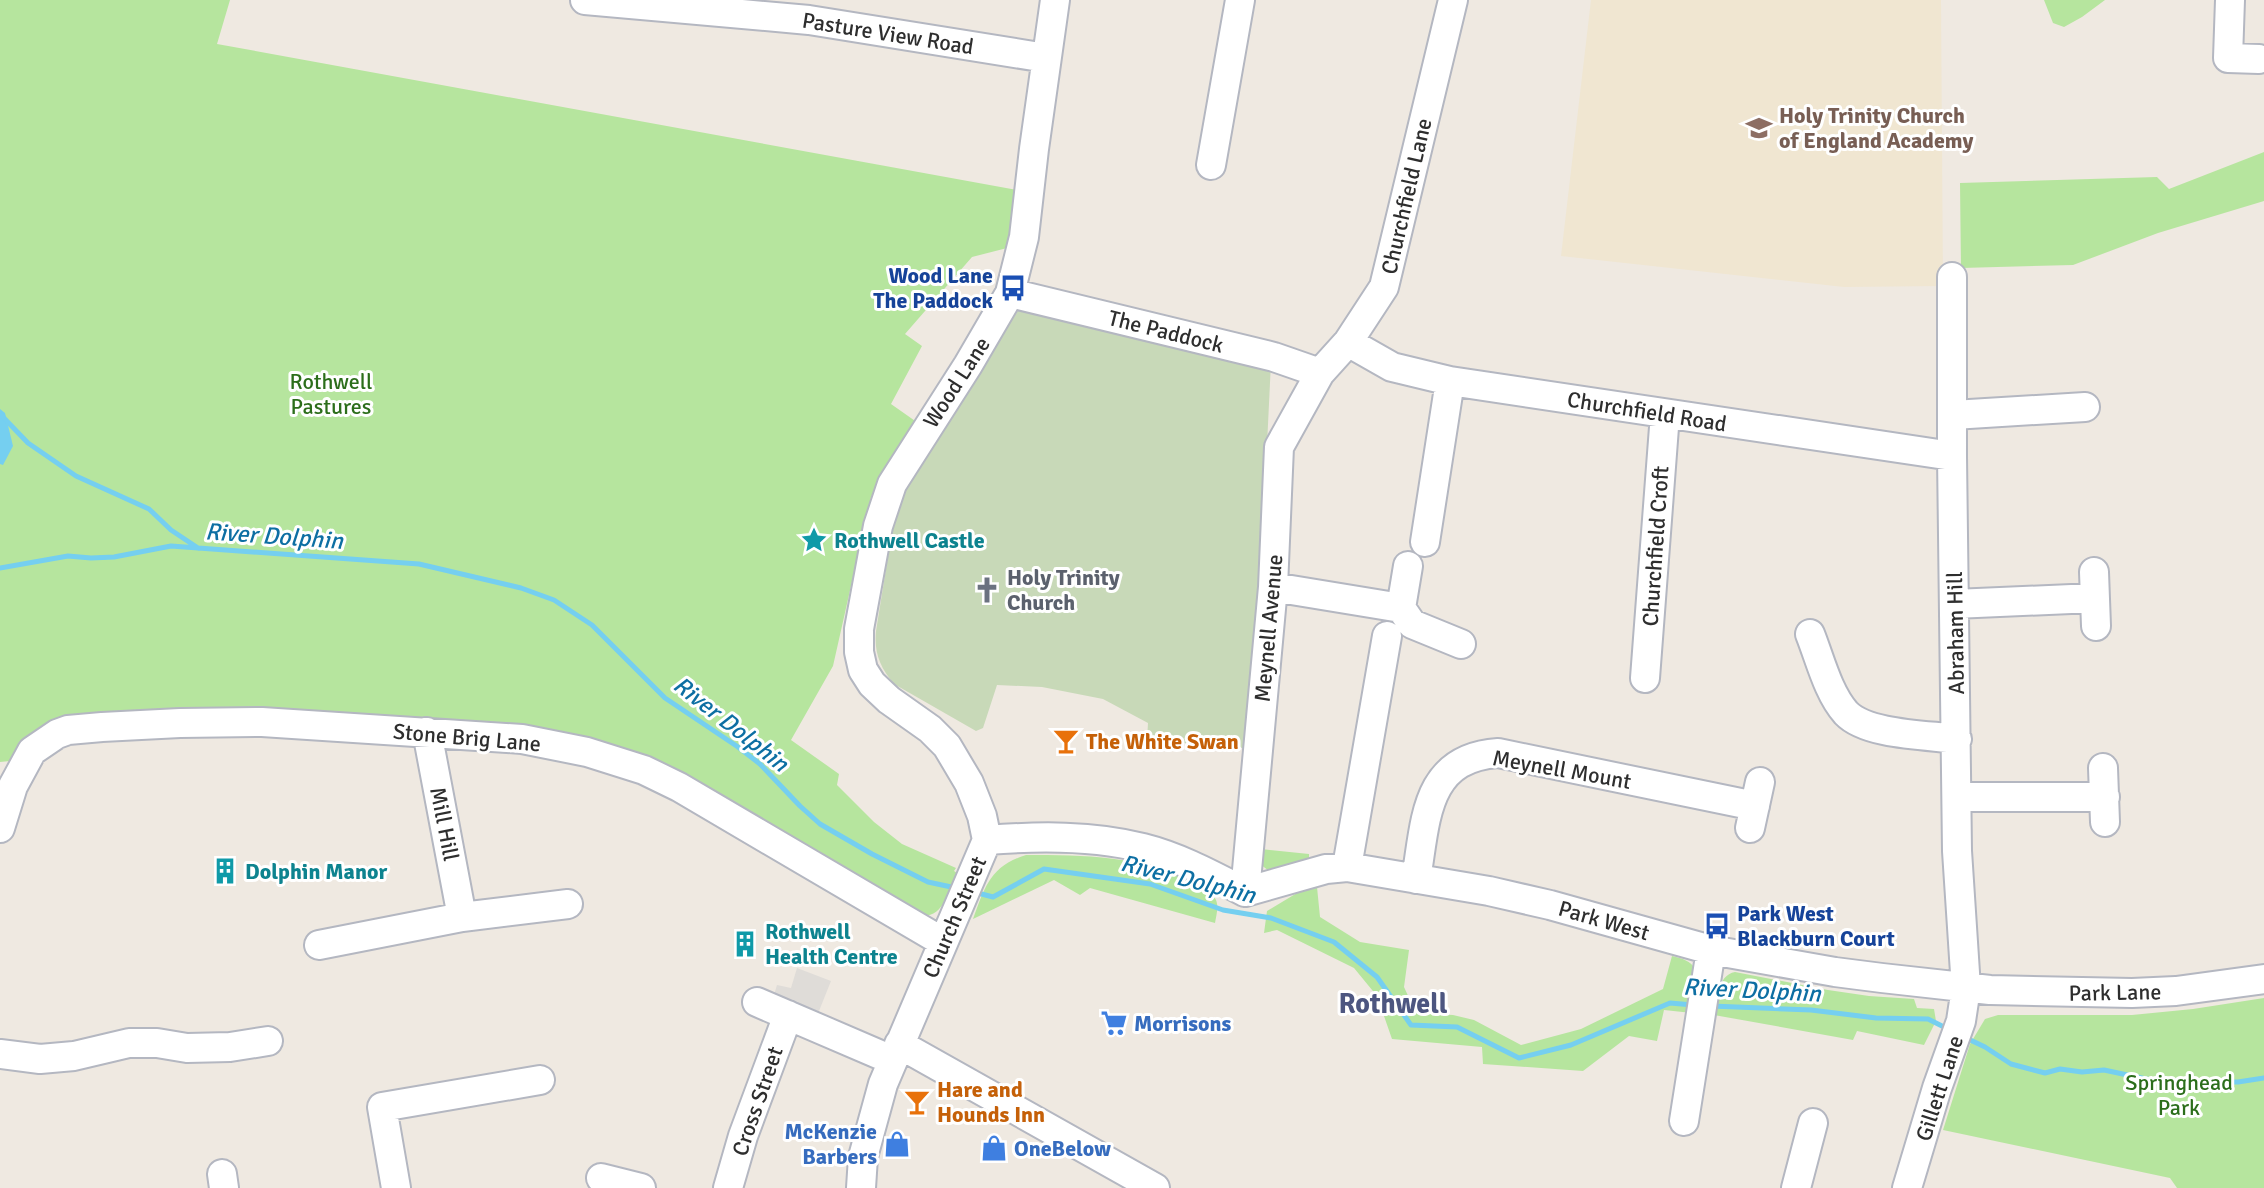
<svg xmlns="http://www.w3.org/2000/svg" width="2264" height="1188" font-family="Signika,sans-serif">
<style>
.education{fill:#f0e6d1}
.green{fill:#b6e59e}
.cemetery{fill:#c8d9b8}
.plaza{fill:#dfdcd8}
.water{fill:#75cff0}
.lines{fill:none;stroke-linecap:round;stroke-linejoin:round}
.stream{stroke:#75cff0;stroke-width:5}
.minor-casing{stroke:#b4b7c1;stroke-width:32}
.minor{stroke:#fff;stroke-width:28}
.labels{text-anchor:middle;stroke-width:6;stroke-linejoin:round;paint-order:stroke}
.street-label{font-size:22px;fill:#2e2e2e;stroke:#fff}
.education-label{font-size:22px;font-weight:bold;fill:#785e54;stroke:#fff;text-anchor:start}
.transit-label{font-size:22px;font-weight:bold;fill:#164399;stroke:#fff;text-anchor:end}
.park-label{font-size:22px;fill:#2c6e1b;stroke:#fff}
.culture-label{font-size:22px;font-weight:bold;fill:#0d838f;stroke:#fff;text-anchor:start}
.worship-label{font-size:22px;font-weight:bold;fill:#5b616d;stroke:#fff;text-anchor:start}
.food-label{font-size:22px;font-weight:bold;fill:#c56008;stroke:#fff;text-anchor:start}
.shop-label{font-size:22px;font-weight:bold;fill:#366cbe;stroke:#fff;text-anchor:start}
.water-label{font-size:24px;font-style:italic;fill:#0d6fa3;stroke:#fff}
.district-label{font-size:28px;font-weight:bold;fill:#4d5680;stroke:#fff}
</style>
<rect width="100%" height="100%" fill="#efe9e1"/>
<path class="education" d="M1591,0H1941L1943,286L1844,287L1561,256Z"/>
<path class="green" d="M0,0H230L217,44L1017,190L1011,247L972,257L905,334L922,346L891,404L918,423L887,468L871,497L833,666L791,740L839,774L837,785L874,822L902,844L956,868L954,871L957,873C949,890 944,917 922,916L636,757L66,721L10,761L0,762Z
M2044,0H2105L2082,17L2064,27L2053,23Z
M2264,152V201L2158,233L2073,265L1961,268L1960,183L2157,177L2169,189Z
M1261,849L1309,854V858L1269,871L1260,864Z
M1026,855C1083,855 1144,855 1194,884C1203,888 1212,892 1216,900C1219,907 1216,916 1215,923L1090,888L1080,895L1054,880L973,919C985,887 990,866 1026,855Z
M1317,887L1320,917L1360,942L1409,950L1404,987L1416,1013L1453,1015L1474,1020L1521,1045L1581,1029L1663,989L1672,956C1683,959 1690,960 1696,970L1692,1013L1664,1010L1657,1041L1629,1036L1583,1071L1483,1064L1482,1047L1392,1039L1377,996L1354,968L1277,930L1264,933L1267,911L1297,893Z
M1735,972L1828,990L1869,996L1914,999L1917,1008L1934,1009L1936,1021L1924,1045L1857,1031L1853,1040L1714,1015C1717,1001 1717,975 1735,972Z
M2264,998V1188H2177L2170,1178L1943,1130L1970,1044L1985,1019L1998,1015H2132L2193,1009Z"/>
<path class="cemetery" d="M1021,306L1271,362L1262,549L1243,748L1147,740L1148,723L1103,699L1042,687L997,685L983,728L976,731L894,684C880,667 874,653 876,631L895,513L901,494Z"/>
<path class="plaza" d="M797,968L831,981L813,1026L770,1008L777,985L791,988Z"/>
<path class="water" d="M0,409L5,413L13,446L3,465L0,464Z"/>
<g class="lines">
<path class="stream" d="M0,414L28,443L76,476L149,509L171,530L198,548
M0,568L68,556L91,558L114,557L171,546L419,564L521,588L554,600L592,625L665,698L738,747L760,764L800,806L820,824L872,854L928,882L956,888
M974,892L993,897L1044,869L1150,884L1223,910L1271,918L1334,942L1377,977L1411,1025L1457,1027L1519,1058L1571,1045L1670,1003L1693,1005
M1711,1006L1811,1010L1876,1018L1928,1019L1948,1029
M1964,1037L1985,1047L2011,1064L2045,1073L2060,1069L2082,1072L2104,1070L2151,1080L2209,1082H2238L2264,1078"/>
<g class="minor-casing">
<path id="minor" d="M585,0L809,20L1046,58
M2230,0L2228,58L2259,59
M1211,165L1240,0
M1010,293L1274,357L1320,373
M1348,342L1392,367L1450,381L1952,456
M1953,415L2085,407
M1425,542L1450,381
M2094,572L2096,626
M1273,587L1401,608L1412,624L1461,644
M1954,604L2094,598
M1401,608L1408,566
M1810,634C1820,659 1828,693 1846,713C1867,735 1927,735 1957,739
M1645,678L1665,414
M427,732L462,917
M2103,768L2105,822
M1957,797H2105
M0,828L13,786L32,751L57,734L68,730L102,727L180,723L262,722L522,739L587,752L644,770L679,787L943,942
M1750,828L1760,782
M987,840C1038,836 1093,835 1143,848C1179,857 1212,875 1245,892
M1347,867L1387,636
M1416,879C1426,821 1424,758 1498,753L1755,806
M1245,892L1326,869L1347,867L1489,891L1550,905L1711,950L1835,972L1882,978L1990,990L2132,993L2176,991L2264,979
M1245,892L1273,587L1279,447L1320,373L1348,342L1384,287L1453,0
M319,945L462,917L568,904
M757,1002L892,1060
M899,1044L1155,1188
M0,1054L40,1059L74,1056L129,1043H157L187,1048L230,1047L268,1041
M1684,1121L1711,950
M222,1174L224,1188
M601,1178L641,1188
M396,1188L382,1107L540,1080
M728,1188L743,1136L788,1015
M861,1188L863,1157L883,1084L987,840L982,816L969,783L947,746L930,729L889,700L872,684L863,670L859,652V629L878,526L892,484L968,365L1010,293L1024,237L1034,149L1055,0
M1796,1188L1813,1123
M1907,1188L1937,1088L1961,1021L1966,988L1957,851L1952,456V277"/>
</g>
<use href="#minor" class="minor"/>
</g>
<defs>
<g id="school-bare" transform="scale(2.07)"><path d="M0-5L7-2L0 1L-7-2ZM-4 1L0 2.5L4 1V4Q0 6-4 4Z" fill="#8d6e63" stroke="#fff" stroke-width="2.5" paint-order="stroke"/></g>
<g id="bus-bare" transform="scale(2.07)"><path d="M-5-6H5V4H4V6H2V4H-2V6H-4V4H-5ZM-3.5-4V0h7V-4ZM-3.5 1.2v1.5H-2V1.2ZM2 1.2v1.5H3.5V1.2Z" fill="#1a4fb4" stroke="#fff" stroke-width="2.5" paint-order="stroke"/></g>
<g id="sight-bare" transform="scale(2.07)"><path d="M0-6L1.8-2.2L6-1.7L2.9 1.2L3.7 5.4L0 3.3L-3.7 5.4L-2.9 1.2L-6-1.7L-1.8-2.2Z" fill="#0f9aa8" stroke="#fff" stroke-width="2.5" paint-order="stroke"/></g>
<g id="church-bare" transform="scale(2.07)"><path d="M-1.2-6h2.4v3.5h3.3v2.4h-3.3V6h-2.4V-.1h-3.3v-2.4h3.3Z" fill="#6b7280" stroke="#fff" stroke-width="2.5" paint-order="stroke"/></g>
<g id="bar-bare" transform="scale(2.07)"><path d="M-6-5H6L.8 .8V4.5H3.5V6h-7V4.5H-.8V.8Z" fill="#e8710a" stroke="#fff" stroke-width="2.5" paint-order="stroke"/></g>
<g id="building-bare" transform="scale(2.07)"><path d="M-4-6H4V6H1V3H-1V6H-4ZM-2.5-4.3h1.7v1.8h-1.7ZM.8-4.3h1.7v1.8H.8ZM-2.5-1h1.7V.8h-1.7ZM.8-1h1.7V.8H.8Z" fill="#0f9aa8" stroke="#fff" stroke-width="2.5" paint-order="stroke"/></g>
<g id="supermarket-bare" transform="scale(2.07)"><path d="M-6-5.5h2.5l.6 2H6L4.5 2H-2.5L-4.4-4H-6ZM-1.5 3.2a1.3 1.3 0 1 0 .1 0ZM3 3.2a1.3 1.3 0 1 0 .1 0Z" fill="#3f7fe0" stroke="#fff" stroke-width="2.5" paint-order="stroke"/></g>
<g id="shop-bare" transform="scale(2.07)"><path d="M-5-2.5h2.3a2.7 3.5 0 0 1 5.4 0H5L5.5 6h-11ZM-1.5-2.5h3a1.5 2.3 0 0 0-3 0Z" fill="#3f7fe0" stroke="#fff" stroke-width="2.5" paint-order="stroke"/></g>
</defs>
<g fill-rule="evenodd">
<use href="#school-bare" x="1759" y="128"/>
<use href="#bus-bare" x="1013" y="288"/>
<use href="#sight-bare" x="814" y="540"/>
<use href="#church-bare" x="987" y="590"/>
<use href="#bar-bare" x="1066" y="741"/>
<use href="#building-bare" x="225" y="871"/>
<use href="#bus-bare" x="1717" y="926"/>
<use href="#building-bare" x="745" y="944"/>
<use href="#supermarket-bare" x="1114" y="1023"/>
<use href="#bar-bare" x="917" y="1102"/>
<use href="#shop-bare" x="897" y="1144"/>
<use href="#shop-bare" x="994" y="1148"/>
</g>
<g class="labels">
<g class="street-label">
<text transform="translate(888 33) rotate(9)" y="8">Pasture View Road</text>
<text transform="translate(1406 196) rotate(-77)" y="8">Churchfield Lane</text>
<text transform="translate(1166 331) rotate(14)" y="8">The Paddock</text>
<text transform="translate(956 382) rotate(-57)" y="8">Wood Lane</text>
<text transform="translate(1647 411) rotate(9)" y="8">Churchfield Road</text>
<text transform="translate(1655 546) rotate(-86)" y="8">Churchfield Croft</text>
<text transform="translate(1268 628) rotate(-85)" y="8">Meynell Avenue</text>
<text transform="translate(1955 633) rotate(-91)" y="8">Abraham Hill</text>
<text transform="translate(467 737) rotate(5)" y="8">Stone Brig Lane</text>
<text transform="translate(1562 769) rotate(10)" y="8">Meynell Mount</text>
<text transform="translate(445 824) rotate(79)" y="8">Mill Hill</text>
<text transform="translate(954 917) rotate(-67)" y="8">Church Street</text>
<text transform="translate(1604 920) rotate(16)" y="8">Park West</text>
<text transform="translate(2115 992) rotate(-1)" y="8">Park Lane</text>
<text transform="translate(1939 1088) rotate(-72)" y="8">Gillett Lane</text>
<text transform="translate(757 1101) rotate(-71)" y="8">Cross Street</text>
</g>
<g class="education-label">
<text x="1779" y="123">Holy Trinity Church<tspan x="1779" dy="25">of England Academy</tspan></text>
</g>
<g class="transit-label">
<text x="993" y="283">Wood Lane<tspan x="993" dy="25">The Paddock</tspan></text>
<text x="1737" y="921" text-anchor="start">Park West<tspan x="1737" dy="25">Blackburn Court</tspan></text>
</g>
<g class="park-label">
<text x="331" y="389">Rothwell<tspan x="331" dy="25">Pastures</tspan></text>
<text x="2179" y="1090">Springhead<tspan x="2179" dy="25">Park</tspan></text>
</g>
<g class="culture-label">
<text x="834" y="548">Rothwell Castle</text>
<text x="245" y="879">Dolphin Manor</text>
<text x="765" y="939">Rothwell<tspan x="765" dy="25">Health Centre</tspan></text>
</g>
<g class="worship-label">
<text x="1007" y="585">Holy Trinity<tspan x="1007" dy="25">Church</tspan></text>
</g>
<g class="food-label">
<text x="1086" y="749">The White Swan</text>
<text x="937" y="1097">Hare and<tspan x="937" dy="25">Hounds Inn</tspan></text>
</g>
<g class="shop-label">
<text x="1134" y="1031">Morrisons</text>
<text x="877" y="1139" text-anchor="end">McKenzie<tspan x="877" dy="25">Barbers</tspan></text>
<text x="1014" y="1156">OneBelow</text>
</g>
<g class="water-label">
<text transform="translate(274 536) rotate(4)" y="8">River Dolphin</text>
<text transform="translate(731 724) rotate(38)" y="8">River Dolphin</text>
<text transform="translate(1188 879) rotate(14)" y="8">River Dolphin</text>
<text transform="translate(1752 990) rotate(3)" y="8">River Dolphin</text>
</g>
<g class="district-label">
<text x="1393" y="1013">Rothwell</text>
</g>
</g>
</svg>
